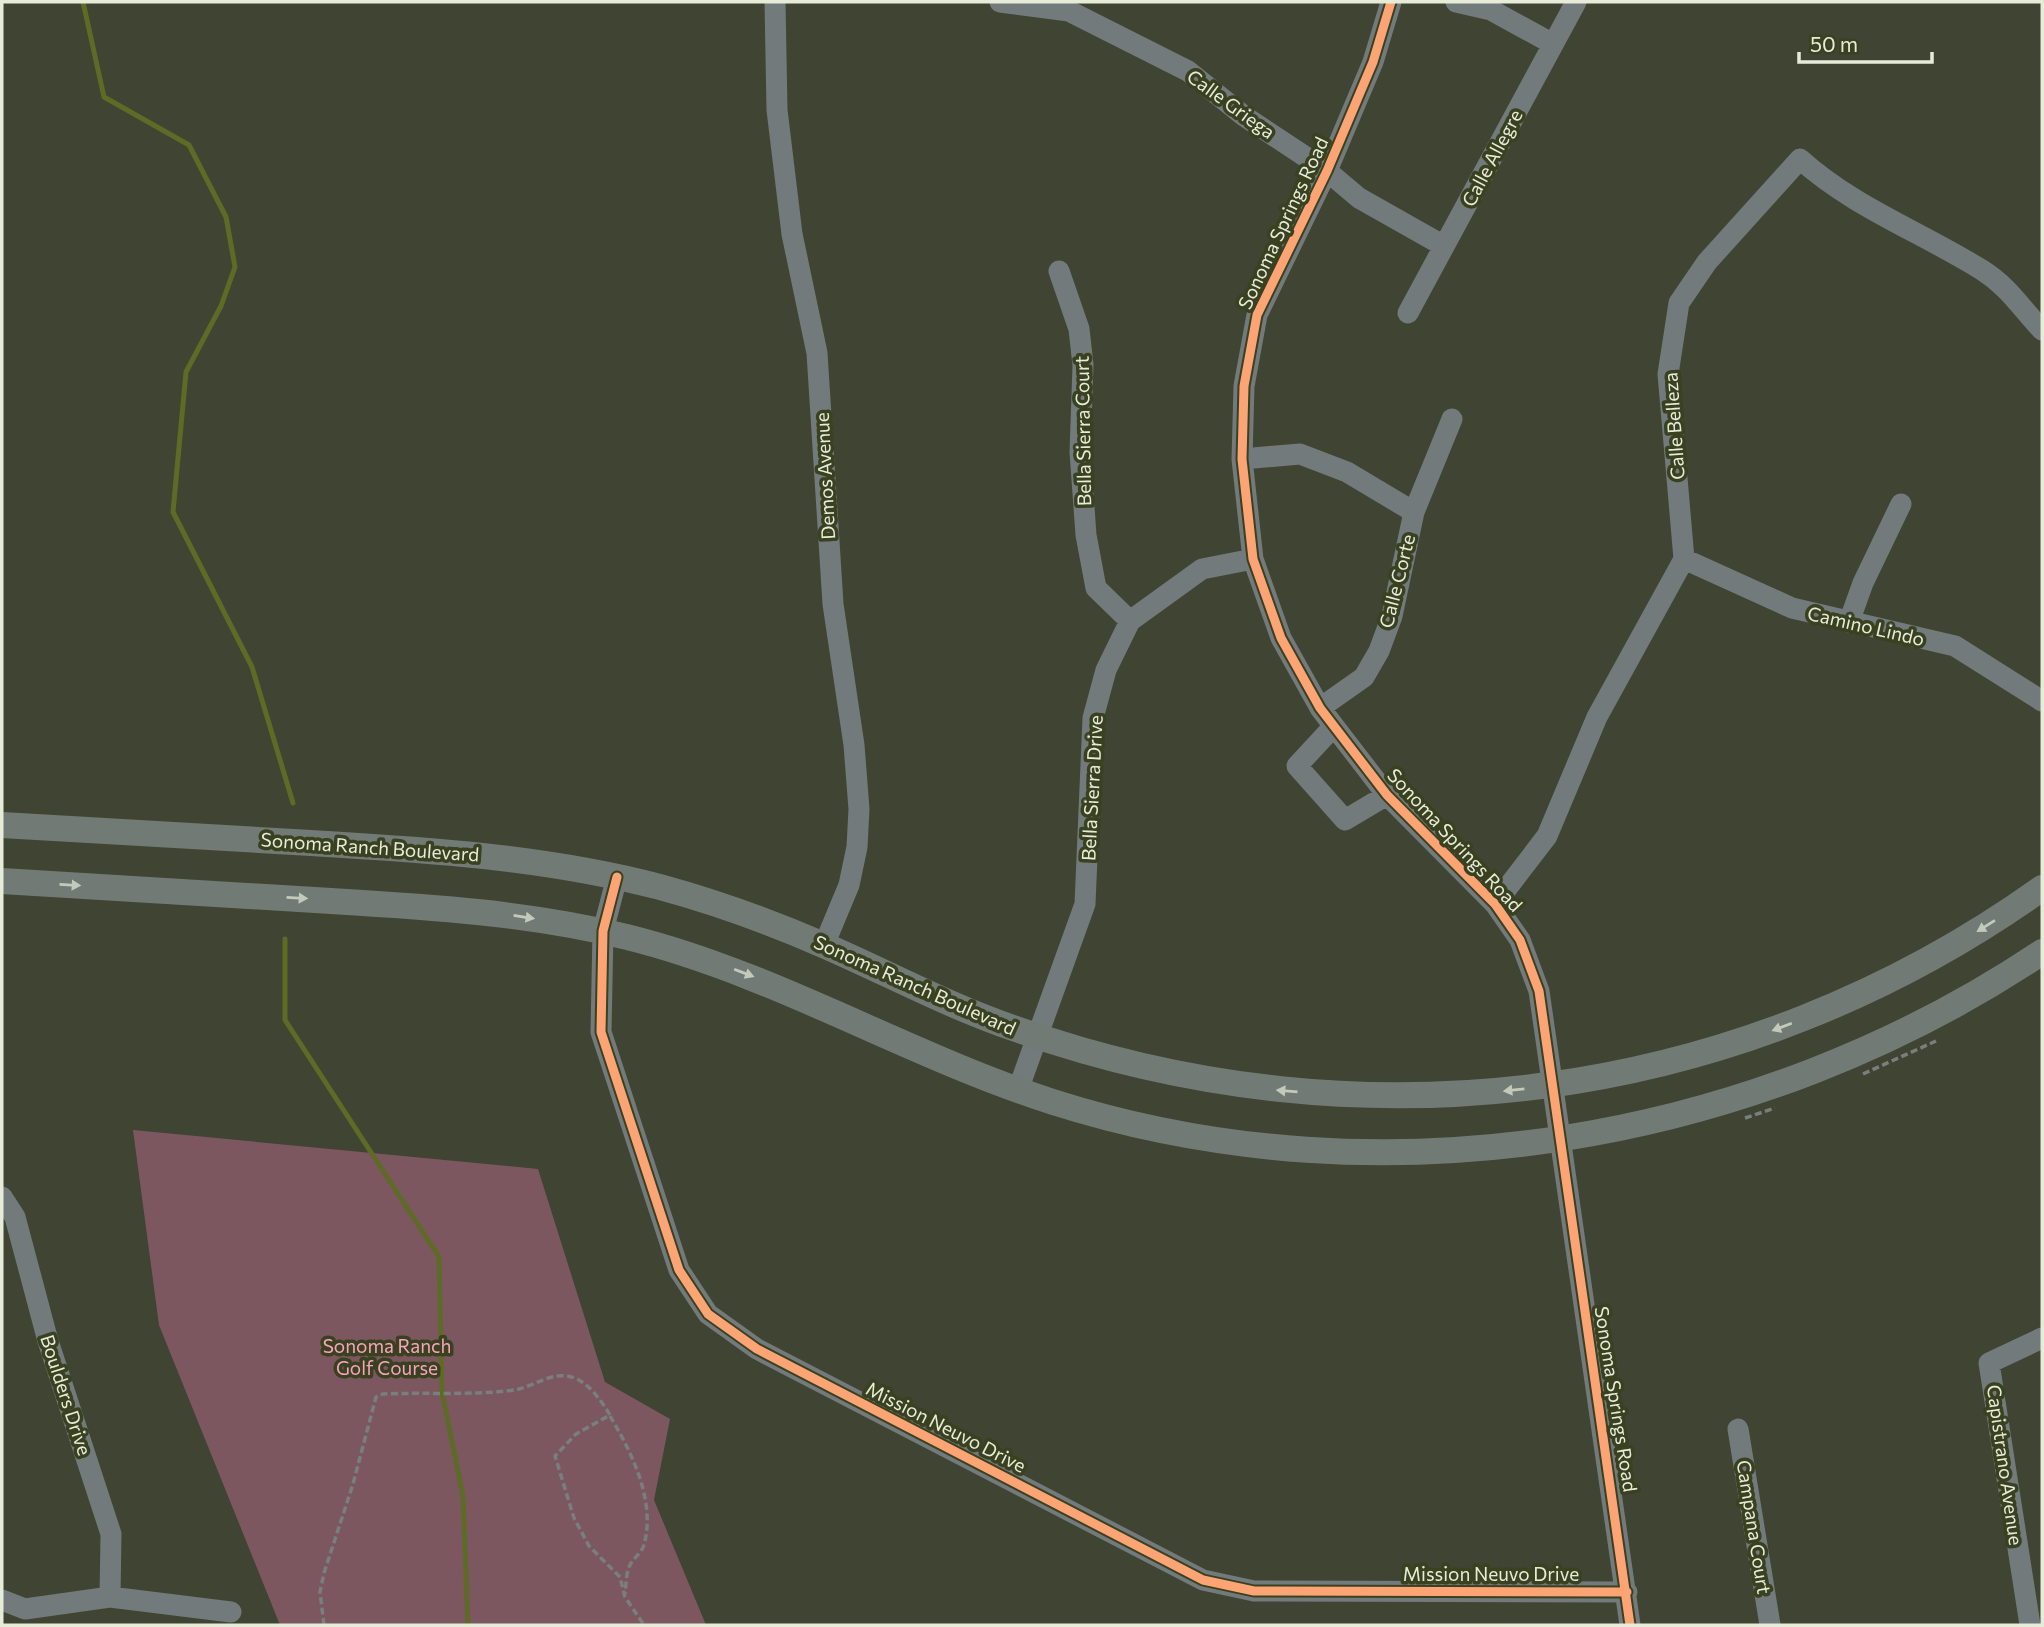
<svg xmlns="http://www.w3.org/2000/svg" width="2044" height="1627" font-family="Commissioner,sans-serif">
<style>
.green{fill:#7d5760}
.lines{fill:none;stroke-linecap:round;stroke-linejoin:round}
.stream{stroke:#5d6b26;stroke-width:5}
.path{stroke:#787f7c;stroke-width:3.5;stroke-dasharray:7 3.5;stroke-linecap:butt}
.minor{stroke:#727a7b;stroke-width:21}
.major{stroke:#727a76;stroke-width:26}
.cycleway-casing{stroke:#394120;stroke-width:13}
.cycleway{stroke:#fda474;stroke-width:9}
.oneway{fill:#c4cabb}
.labels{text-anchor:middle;stroke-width:7;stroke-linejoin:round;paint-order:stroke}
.street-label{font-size:19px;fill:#e7ecd9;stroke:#394120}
.park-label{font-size:19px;fill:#f8a4bd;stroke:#394120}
</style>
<rect width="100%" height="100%" fill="#404432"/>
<path class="green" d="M133,1130L538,1169L605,1382L670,1419L654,1500L706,1625H280L159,1325Z"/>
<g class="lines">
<path class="stream" d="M83,2L104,97L189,145L226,217L235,267L221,306L186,372L173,512L252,667L293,803
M285,939V1020L439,1257L442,1392L463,1496L468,1625"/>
<path class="path" d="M1863,1074L1936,1041
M1745,1118L1775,1108
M610,1416C632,1453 656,1501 644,1545C641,1554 632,1559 629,1567C626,1575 626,1586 625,1594
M324,1625L320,1592L324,1573L353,1484L376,1397L383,1394C423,1392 482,1396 519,1389C538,1384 556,1369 577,1379C591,1386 602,1402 610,1415L576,1434L555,1456L574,1518L589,1546L620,1577L625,1597L644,1625"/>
<path class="minor" d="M775,2L777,110L792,234L817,353L833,604L854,745L859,809L857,847L849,885L824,945
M1000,2L1069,11L1188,71L1244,116L1327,171L1359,198L1444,246
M1391,2L1373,62L1327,171L1257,315L1244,386L1242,459L1253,559L1281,638L1320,708L1387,795L1495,904L1520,940L1539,991L1630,1625
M1456,2L1491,10L1553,44
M1059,271L1079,329L1083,365L1080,452L1086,535L1096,588L1130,621
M1408,313L1576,2
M1242,459L1300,454L1347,472L1414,512
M1684,559L1792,608L1955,646L2042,701
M1849,622L1863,583L1901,504
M1320,708L1364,677L1379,651L1392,616L1414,512L1452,419
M1334,726L1297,766L1345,820L1387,795
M617,877L603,931L601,1032L679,1270L708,1314L757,1349L1203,1580L1254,1591L1627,1592
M1495,904L1547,836L1597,717L1684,559L1668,374L1679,303L1707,262L1800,159C1853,207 1921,232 1982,270C2009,287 2021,308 2042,330
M1018,1090L1085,904L1093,718L1106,670L1130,621L1202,569L1253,559
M2,1197L15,1217L48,1341L111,1534L110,1597
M1738,1429L1770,1625
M2,1600L25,1609L110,1597L231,1612
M2030,1625L1989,1363L2042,1338"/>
<path class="major" d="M2,825C105,831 208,837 311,843C429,850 545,857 660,887C715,902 768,921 821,944C886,972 948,1006 1016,1029C1364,1152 1741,1103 2042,888
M2,881C112,888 222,894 331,901C431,907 530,913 627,937C776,974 907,1055 1053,1102C1383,1207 1757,1143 2042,952"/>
<g class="cycleway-casing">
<path id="cycleway" d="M1391,2L1373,62L1327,171L1257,315L1244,386L1242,459L1253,559L1281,638L1320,708L1387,795L1495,904L1520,940L1539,991L1630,1625
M617,877L603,931L601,1032L679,1270L708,1314L757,1349L1203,1580L1254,1591L1627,1592"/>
</g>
<use href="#cycleway" class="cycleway"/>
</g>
<defs><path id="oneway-solid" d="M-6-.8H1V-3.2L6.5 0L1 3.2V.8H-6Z" transform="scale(1.75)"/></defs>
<g class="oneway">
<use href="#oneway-solid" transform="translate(70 885) rotate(3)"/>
<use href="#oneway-solid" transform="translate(297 898) rotate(3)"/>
<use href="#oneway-solid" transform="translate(524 917) rotate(9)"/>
<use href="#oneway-solid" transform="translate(1986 926) rotate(148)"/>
<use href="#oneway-solid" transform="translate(744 973) rotate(21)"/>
<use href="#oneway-solid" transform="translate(1782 1027) rotate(159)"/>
<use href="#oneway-solid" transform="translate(1514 1090) rotate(174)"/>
<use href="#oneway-solid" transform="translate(1287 1091) rotate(-175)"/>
</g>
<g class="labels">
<g class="street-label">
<text transform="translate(1231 104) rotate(36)" y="7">Calle Griega</text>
<text transform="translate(1492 158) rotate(-62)" y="7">Calle Allegre</text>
<text transform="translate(1283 223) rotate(-65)" y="7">Sonoma Springs Road</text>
<text transform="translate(1674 426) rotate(-94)" y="7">Calle Belleza</text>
<text transform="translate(1083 431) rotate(-91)" y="7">Bella Sierra Court</text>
<text transform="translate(825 476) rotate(-93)" y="7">Demos Avenue</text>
<text transform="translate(1397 581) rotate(-76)" y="7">Calle Corte</text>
<text transform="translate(1866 626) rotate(13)" y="7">Camino Lindo</text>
<text transform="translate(1092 788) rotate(-87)" y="7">Bella Sierra Drive</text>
<text transform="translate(1455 840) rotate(47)" y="7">Sonoma Springs Road</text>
<text transform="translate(370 847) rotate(4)" y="7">Sonoma Ranch Boulevard</text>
<text transform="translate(915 985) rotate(24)" y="7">Sonoma Ranch Boulevard</text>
<text transform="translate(66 1395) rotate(72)" y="7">Boulders Drive</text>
<text transform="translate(1616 1399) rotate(81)" y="7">Sonoma Springs Road</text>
<text transform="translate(946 1427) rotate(27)" y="7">Mission Neuvo Drive</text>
<text transform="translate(2005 1465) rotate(82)" y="7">Capistrano Avenue</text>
<text transform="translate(1754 1527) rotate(81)" y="7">Campana Court</text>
<text x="1491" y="1581">Mission Neuvo Drive</text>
</g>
<g class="park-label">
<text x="387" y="1353">Sonoma Ranch<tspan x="387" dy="22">Golf Course</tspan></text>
</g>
</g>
<rect width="2044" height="1627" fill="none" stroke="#e7ecd9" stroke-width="7"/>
<path d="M1799 52v10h133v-10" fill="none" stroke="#e7ecd9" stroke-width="3.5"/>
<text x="1810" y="52" font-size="21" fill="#e7ecd9" stroke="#394120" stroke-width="5" paint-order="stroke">50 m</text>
</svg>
